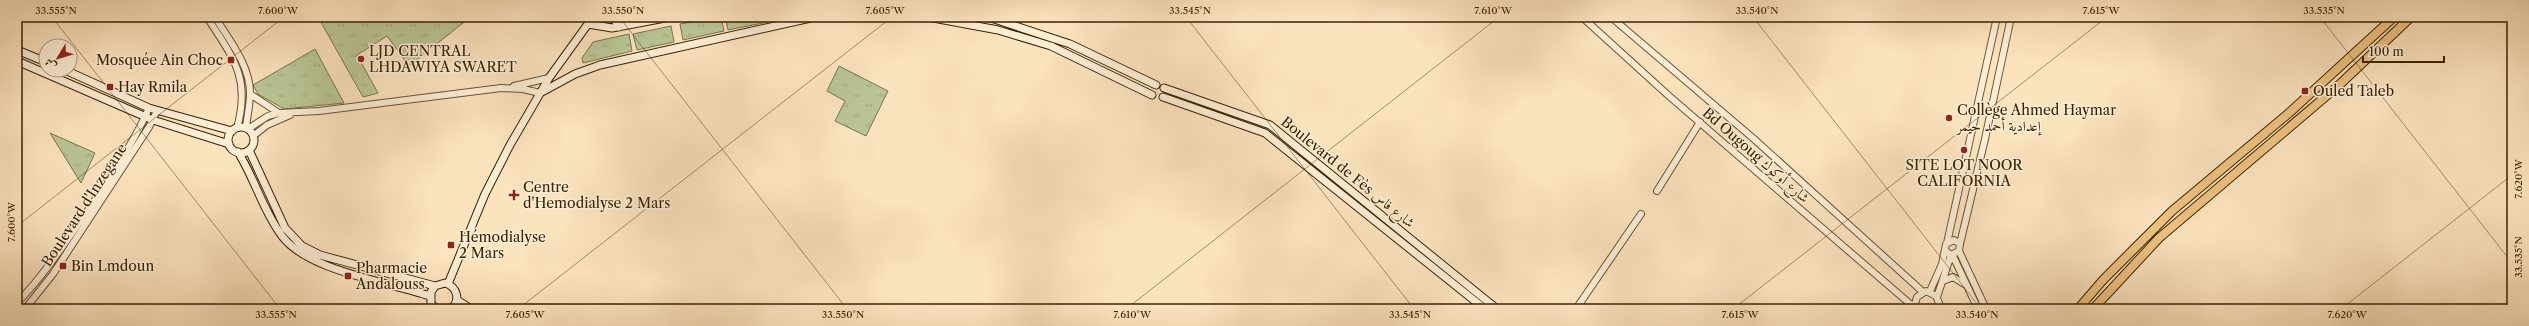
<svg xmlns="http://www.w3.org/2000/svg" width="2529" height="326" font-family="'Libre Caslon Text',Amiri,serif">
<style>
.grass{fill:url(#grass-tufts);stroke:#7a744c}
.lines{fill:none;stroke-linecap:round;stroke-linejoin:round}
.tertiary-casing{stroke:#6b5231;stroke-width:8}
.secondary-casing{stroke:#3b2202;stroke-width:9}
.primary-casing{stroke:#3b2202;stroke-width:10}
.tertiary{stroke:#fcedd5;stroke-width:6}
.secondary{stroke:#fcedd5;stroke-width:7}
.primary{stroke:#eec27f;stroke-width:8}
.ticks{fill:none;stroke:#3b2202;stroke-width:1;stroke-opacity:0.45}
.poi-dot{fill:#8f2418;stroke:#fcedd5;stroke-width:1.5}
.labels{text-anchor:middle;stroke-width:3;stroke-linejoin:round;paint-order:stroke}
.poi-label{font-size:14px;fill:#3b2202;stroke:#fcedd5;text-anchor:start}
.street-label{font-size:14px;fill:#3b2202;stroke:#fcedd5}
.neatline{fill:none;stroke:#3b2202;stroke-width:1.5}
.ticks-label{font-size:10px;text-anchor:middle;fill:#3b2202}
</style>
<defs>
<pattern id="grass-tufts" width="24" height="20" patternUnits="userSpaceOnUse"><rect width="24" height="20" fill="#bac595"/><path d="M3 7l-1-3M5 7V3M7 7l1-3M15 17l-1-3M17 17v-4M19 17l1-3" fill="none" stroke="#a1a97f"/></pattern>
</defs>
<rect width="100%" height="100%" fill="#fbe3be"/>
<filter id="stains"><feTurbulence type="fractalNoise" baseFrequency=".005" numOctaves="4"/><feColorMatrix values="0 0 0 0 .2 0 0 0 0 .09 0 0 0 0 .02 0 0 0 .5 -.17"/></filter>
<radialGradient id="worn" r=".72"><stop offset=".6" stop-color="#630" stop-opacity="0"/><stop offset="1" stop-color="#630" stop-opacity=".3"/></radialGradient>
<path class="grass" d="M318,17H467L468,19L409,66L387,36L357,55L378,93L363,97Z
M721,17L724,31L683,40L680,24Z
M725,17H767L768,22L728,30Z
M671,26L674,42L637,50L633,34Z
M629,34L632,51L583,63L582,58L593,42Z
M315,49L344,103L284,109L258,94L253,85Z
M839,66L888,91L866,136L835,121L845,101L827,91Z
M50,133L95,153L81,183Z"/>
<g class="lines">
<g class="tertiary-casing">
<path id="tertiary" d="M207,17C233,58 251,77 237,128
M215,17C229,40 250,65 250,93C250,105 247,117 246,128
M1582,17L1669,96L1916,309
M1611,17L1754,139L1923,292
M514,86L549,78
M250,94L279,113
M248,129L268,116L279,113L319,111L501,88L523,89L540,93
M253,136L267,125L290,115
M1657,191L1700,122
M1947,243L1997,17
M1960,244L1985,139L2011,17
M1959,251L1986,309
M1953,256L1978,309
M1943,281L1953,277L1966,285
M1930,291L1942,264L1946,244L1954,240L1960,244L1959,251L1951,255L1946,251
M1937,297L1951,255
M17,303C46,273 69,237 93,203C113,172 134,142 149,108
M25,309L53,274L149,127L157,111
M1576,309L1641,214
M1917,309L1915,304L1917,297L1926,291L1936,296L1939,303L1937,309"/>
</g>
<g class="secondary-casing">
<path id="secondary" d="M613,17L619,27
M928,17L998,30L1051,46L1152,95
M988,17L1070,44L1156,85
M588,24L612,28L670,17
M17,50L46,62
M17,61L153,120L229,144
M65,70L149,108L232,131
M1164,88L1270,125L1497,309
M540,93L575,74L600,65L815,17
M1163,97L1265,133L1485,309
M228 140a13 13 0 1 1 26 0a13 13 0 1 1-26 0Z
M249,150L285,228L302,246L320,255L435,286
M238,152C255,179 263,211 282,236C308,271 389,282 430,296
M448,284L485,194L510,145L549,78L593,17
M457,300L471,309
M437,309L431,304V292L435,286L445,283C458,287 461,302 450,309"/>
</g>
<g class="primary-casing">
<path id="primary" d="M2078,309L2103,280L2172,211L2289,113L2394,17
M2093,309L2159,238L2338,86L2411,17"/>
</g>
<use href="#tertiary" class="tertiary"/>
<use href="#secondary" class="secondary"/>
<use href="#primary" class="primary"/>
</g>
<path class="ticks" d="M52,17L280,309M619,17L847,309M1186,17L1414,309M1753,17L1981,309M2320,17L2512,263M17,226L284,17M518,309L892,17M1126,309L1499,17M1733,309L2107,17M2341,309L2512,175"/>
<g class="poi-dot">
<circle cx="361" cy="59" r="4"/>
<rect x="227" y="56" width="8" height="8" rx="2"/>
<rect x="106" y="83" width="8" height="8" rx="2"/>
<rect x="2301" y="87" width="8" height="8" rx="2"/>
<circle cx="1949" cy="118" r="4"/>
<circle cx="1964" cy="150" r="4"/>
<path d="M512 189h4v4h4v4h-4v4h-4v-4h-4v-4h4z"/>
<rect x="447" y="241" width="8" height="8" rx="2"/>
<rect x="59" y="262" width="8" height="8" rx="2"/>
<rect x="344" y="272" width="8" height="8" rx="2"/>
</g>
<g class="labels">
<g class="poi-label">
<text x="369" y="56">LJD CENTRAL<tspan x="369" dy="16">LHDAWIYA SWARET</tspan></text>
<text x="223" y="65" text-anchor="end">Mosquée Ain Choc</text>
<text x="118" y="92">Hay Rmila</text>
<text x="2313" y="96">Ouled Taleb</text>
<text x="1957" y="115">Collège Ahmed Haymar<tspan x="1957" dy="16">إعدادية أحمد حيمر</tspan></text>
<text x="1964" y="170" text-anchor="middle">SITE LOT NOOR<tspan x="1964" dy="16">CALIFORNIA</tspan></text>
<text x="523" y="192">Centre<tspan x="523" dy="16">d'Hemodialyse 2 Mars</tspan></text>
<text x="459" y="242">Hémodialyse<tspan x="459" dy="16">2 Mars</tspan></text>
<text x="71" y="271">Bin Lmdoun</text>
<text x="356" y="273">Pharmacie<tspan x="356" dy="16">Andalouss</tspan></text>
</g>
<g class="street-label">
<text transform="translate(1756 155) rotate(41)" y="5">Bd Ougoug شارع أوكوك</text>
<text transform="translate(1348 172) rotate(39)" y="5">Boulevard de Fès شارع فاس</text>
<text transform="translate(84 205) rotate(-57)" y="5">Boulevard d'Inzegane</text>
</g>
</g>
<rect width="2529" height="326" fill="none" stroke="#fbe3be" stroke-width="44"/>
<g transform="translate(58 58) rotate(232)"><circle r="19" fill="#fcedd5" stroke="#af9c81"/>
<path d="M0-3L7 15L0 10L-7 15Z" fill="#8f2418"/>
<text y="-6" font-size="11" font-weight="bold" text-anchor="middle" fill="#3b2202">ش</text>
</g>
<path d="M2363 56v6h81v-6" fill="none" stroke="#3b2202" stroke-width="2"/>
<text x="2369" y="56" font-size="12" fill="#3b2202" stroke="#fcedd5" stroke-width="3" paint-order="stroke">100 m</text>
<rect x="22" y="22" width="2485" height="282" class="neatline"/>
<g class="ticks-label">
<text x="56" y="14">33.555°N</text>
<text x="278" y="14">7.600°W</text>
<text x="623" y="14">33.550°N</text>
<text x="885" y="14">7.605°W</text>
<text x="1190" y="14">33.545°N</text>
<text x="1493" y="14">7.610°W</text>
<text x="1757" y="14">33.540°N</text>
<text x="2101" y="14">7.615°W</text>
<text x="2324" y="14">33.535°N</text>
<text transform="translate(2518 179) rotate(-90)" y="4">7.620°W</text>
<text transform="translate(11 222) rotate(-90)" y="4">7.600°W</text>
<text transform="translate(2518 257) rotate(-90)" y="4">33.535°N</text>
<text x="276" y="318">33.555°N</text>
<text x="525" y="318">7.605°W</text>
<text x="843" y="318">33.550°N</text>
<text x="1132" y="318">7.610°W</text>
<text x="1410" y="318">33.545°N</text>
<text x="1740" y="318">7.615°W</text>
<text x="1977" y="318">33.540°N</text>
<text x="2347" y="318">7.620°W</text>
</g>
<rect width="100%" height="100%" filter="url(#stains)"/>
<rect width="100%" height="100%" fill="url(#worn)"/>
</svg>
